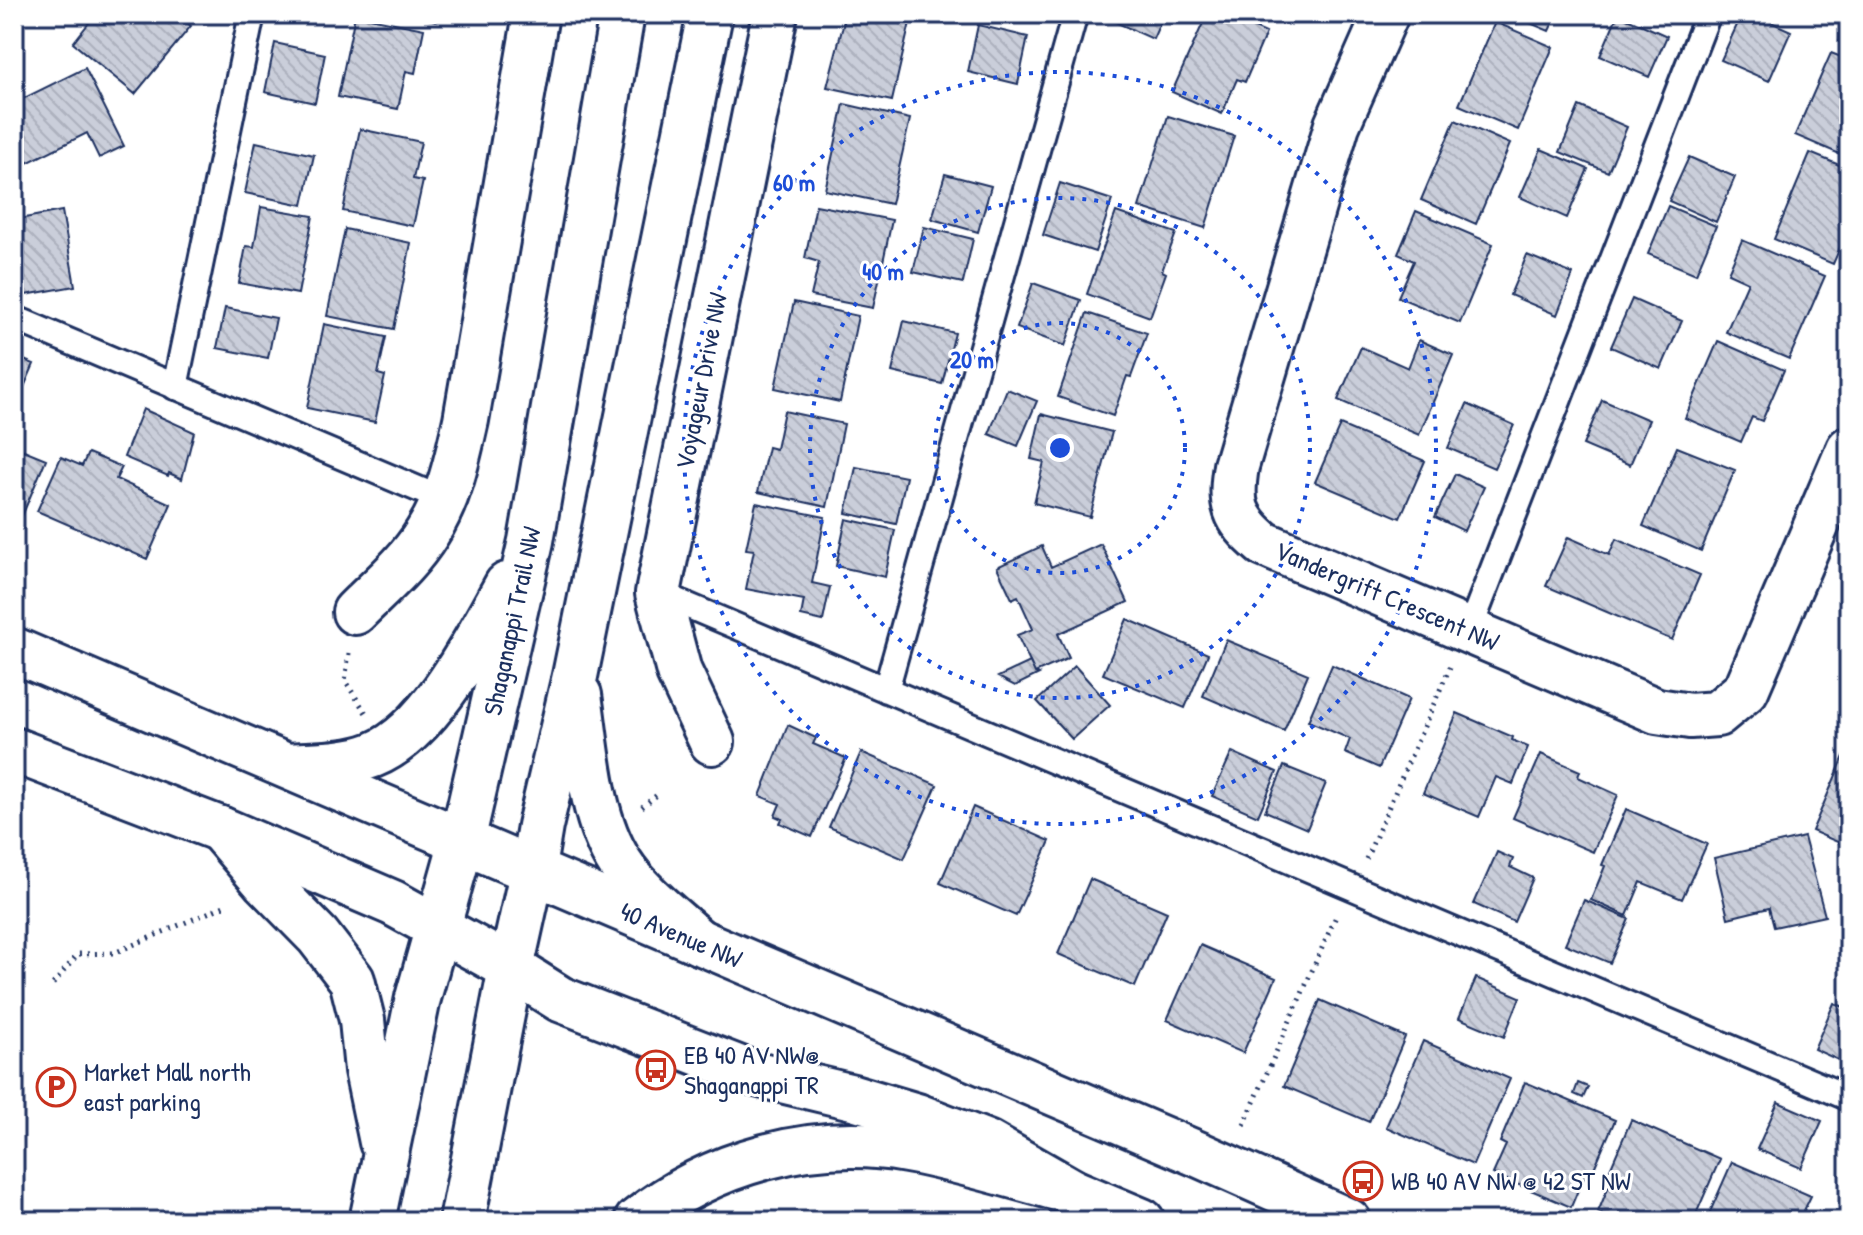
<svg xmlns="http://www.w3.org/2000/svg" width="1863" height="1235" font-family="'Patrick Hand',sans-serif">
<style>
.building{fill:url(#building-back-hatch);stroke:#1b2f5e;stroke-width:2}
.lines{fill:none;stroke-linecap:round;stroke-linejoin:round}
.lane-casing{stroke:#1b2f5e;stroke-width:30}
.street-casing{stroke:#1b2f5e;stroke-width:50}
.secondary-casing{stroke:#1b2f5e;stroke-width:50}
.primary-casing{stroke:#1b2f5e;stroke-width:50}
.path{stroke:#1b2f5e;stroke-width:5;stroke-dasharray:2 6;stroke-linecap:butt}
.lane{stroke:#fff;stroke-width:24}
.street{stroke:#fff;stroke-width:44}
.secondary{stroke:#fff;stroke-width:44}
.primary{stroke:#fff;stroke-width:44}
.ring{fill:none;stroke:#1d4ed8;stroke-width:4;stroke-dasharray:4 8}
.labels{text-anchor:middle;stroke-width:6;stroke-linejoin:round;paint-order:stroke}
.street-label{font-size:26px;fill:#1b2f5e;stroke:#fff}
.poi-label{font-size:26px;fill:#1b2f5e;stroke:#fff;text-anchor:start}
.centre{fill:#1d4ed8;stroke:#fff;stroke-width:4}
.ring-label{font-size:24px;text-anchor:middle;font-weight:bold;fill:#1d4ed8;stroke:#fff;stroke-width:6;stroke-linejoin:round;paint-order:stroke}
</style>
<defs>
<pattern id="building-back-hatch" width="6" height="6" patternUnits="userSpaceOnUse" patternTransform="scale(2)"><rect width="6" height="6" fill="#caceda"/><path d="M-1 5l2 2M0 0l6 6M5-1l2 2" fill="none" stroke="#adb1be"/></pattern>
</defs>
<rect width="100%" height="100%" fill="#fff"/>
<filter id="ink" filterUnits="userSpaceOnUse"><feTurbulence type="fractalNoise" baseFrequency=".0125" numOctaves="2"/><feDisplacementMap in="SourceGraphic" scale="16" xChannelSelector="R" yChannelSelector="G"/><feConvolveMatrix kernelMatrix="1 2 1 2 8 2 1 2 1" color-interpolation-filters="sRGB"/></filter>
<g filter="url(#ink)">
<path class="building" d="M96,14H176L191,26L135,94L73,43Z
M404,14H439L437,21Z
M846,14H894L911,18L892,101L827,87Z
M1105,14H1164L1153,39L1104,17Z
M1207,14H1223L1266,33L1245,82L1237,79L1222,114L1172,92Z
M1254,14H1274L1271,22Z
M1509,14H1557L1549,31Z
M1618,14L1667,36L1649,77L1600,56Z
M1742,14H1753L1791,31L1769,81L1721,60Z
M355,15L424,29L415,73L406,71L398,109L338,97Z
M1849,19V46L1839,42Z
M1495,22L1553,47L1518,130L1459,105Z
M978,25L1028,37L1018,84L968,72Z
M275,43L325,54L315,103L265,92Z
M1831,53L1849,60V158L1795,135Z
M85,68L124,146L99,158L87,133L27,163L14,137V103Z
M844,104L910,119L891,204L825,190Z
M1579,106L1627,127L1608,172L1560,152Z
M1168,116L1234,136L1205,228L1139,207Z
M1455,120L1510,144L1476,224L1421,200Z
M360,129L421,142L413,179L423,181L413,226L343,211Z
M256,142L314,155L303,205L245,193Z
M1541,149L1588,169L1567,218L1520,197Z
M1810,153L1849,169L1847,215L1849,227L1833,264L1774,239Z
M1689,157L1735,177L1716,222L1669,201Z
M945,174L991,186L978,232L932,219Z
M1060,183L1112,200L1095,252L1043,235Z
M816,205L892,220L873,308L811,296L819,262L805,258Z
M1668,206L1716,226L1696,274L1648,254Z
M261,207L313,216L298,294L239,283L246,246L254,247Z
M62,211L75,286L25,295L14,220Z
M1416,211L1493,244L1460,323L1398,297L1414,261L1398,254Z
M1116,212L1176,233L1162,271L1166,273L1150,317L1087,294Z
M924,227L973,239L963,283L913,272Z
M345,229L411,243L394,329L327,316Z
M1742,240L1825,276L1789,359L1726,332L1748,282L1728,273Z
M1527,255L1573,274L1557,315L1510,295Z
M1033,283L1081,300L1065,346L1017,328Z
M1632,299L1682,321L1661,369L1611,347Z
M794,302L858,316L840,402L775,388Z
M225,308L276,318L268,358L217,348Z
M1087,313L1147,333L1131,377L1127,376L1113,416L1058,397Z
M904,321L955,333L942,384L892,372Z
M324,324L386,337L378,374L385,376L375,422L307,408Z
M1419,340L1453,355L1419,435L1338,400L1361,347L1408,368Z
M1718,341L1784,370L1762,421L1752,417L1741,442L1685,418Z
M14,356L34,364L14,410Z
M1007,389L1037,401L1018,446L989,434Z
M1602,400L1649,420L1630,465L1583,445Z
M1467,404L1514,425L1494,468L1448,448Z
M143,409L194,432L182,479L169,473L168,476L124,457Z
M784,411L844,424L827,507L758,492L768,447L776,449Z
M1041,414L1112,432L1090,517L1034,503L1044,462L1031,459Z
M1340,425L1425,461L1400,518L1315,482Z
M14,446L46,459L22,516L14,513Z
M1677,447L1735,470L1701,551L1643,526Z
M88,453L122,467L116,479L171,504L147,559L37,511L61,457L82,466Z
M856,467L906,477L896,524L846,513Z
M1455,474L1484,487L1464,531L1435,517Z
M756,503L825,517L812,583L830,587L823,621L801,616L804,600L746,589L754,550L746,549Z
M846,519L895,530L885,577L836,566Z
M1568,537L1609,555L1616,539L1700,575L1672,640L1546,586Z
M1101,544L1128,602L1058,634L1069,658L1035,673L1017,635L1033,629L1018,596L1012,599L997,567L1042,546L1051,567Z
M1127,619L1208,654L1185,708L1103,674Z
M1226,640L1308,674L1284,731L1203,696Z
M1030,662L1035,673L1039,674L1015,686L998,677Z
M1332,665L1409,699L1379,768L1345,753L1350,739L1308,721Z
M1075,666L1110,705L1072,739L1037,701Z
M1457,713L1513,737L1512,740L1528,747L1513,784L1496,777L1479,817L1423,793Z
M788,725L816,738L813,744L846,758L812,837L780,823L782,819L775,816L780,804L760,796Z
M1848,747H1849V847L1812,831Z
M861,752L937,785L904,859L829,827Z
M1232,752L1277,772L1258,816L1212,796Z
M1541,754L1580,771L1578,777L1618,795L1593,852L1513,818Z
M1284,766L1326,783L1307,829L1265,811Z
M973,807L1050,841L1016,916L940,883Z
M1626,809L1707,844L1682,899L1641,882L1627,916L1591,900L1605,866L1602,865Z
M1804,837L1825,916L1774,927L1769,908L1728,918L1714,858Z
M1497,852L1513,859L1510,867L1533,878L1514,922L1474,904Z
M1090,879L1167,912L1135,987L1058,954Z
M1584,900L1629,919L1610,963L1565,944Z
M1200,945L1276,978L1243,1053L1167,1020Z
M1476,978L1520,997L1504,1037L1459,1018Z
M1320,1000L1405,1037L1369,1122L1284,1086Z
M1834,1003L1849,1009V1065L1814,1049Z
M1423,1041L1510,1079L1473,1165L1386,1127Z
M1525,1082L1615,1120L1589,1180L1583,1178L1571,1207L1493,1174L1506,1145L1500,1142Z
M1578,1083L1588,1087L1583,1098L1574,1094Z
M1778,1102L1822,1121L1801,1168L1757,1149Z
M1631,1120L1720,1159L1694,1219L1688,1216L1686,1221H1620L1598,1212L1610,1183L1605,1181Z
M1732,1162L1811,1196L1799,1221H1706Z"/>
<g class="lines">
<g class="lane-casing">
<path id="lane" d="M14,318L444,500
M175,387L252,14
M658,593L1849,1098
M1469,631L1708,14
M886,690L1075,14"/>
</g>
<g class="street-casing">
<path id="street" d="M1386,14L1337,125L1236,466C1230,504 1233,518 1264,544L1657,711L1690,716L1717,714L1746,690L1849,449
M355,612C380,587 408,564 427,533C449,499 457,460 466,420L536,14
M712,742L679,672L658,593L775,14"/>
</g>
<g class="secondary-casing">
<path id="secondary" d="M14,650L1200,1155L1348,1221
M14,750L220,829L393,903L511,968L560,999L748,1072L853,1097L917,1116L987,1143L1073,1192L1142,1221"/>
</g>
<g class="primary-casing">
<path id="primary" d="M579,695C587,748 590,817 620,863C640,894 672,917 699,942
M288,766C316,764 347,765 373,755C431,732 478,637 507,585
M220,829L265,882L318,936L352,980L362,1020L367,1070L382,1142
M372,1221L418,998L462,841L531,541L622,14
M462,1221L511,968L532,873L540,826L575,676L710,14
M637,1221C711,1162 813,1133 907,1150C963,1160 1018,1178 1073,1192"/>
</g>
<path class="path" d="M349,653L345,681L366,713
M642,807L657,795
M1366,859L1450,667
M53,984L78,954L114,953L224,906
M1244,1125L1337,914"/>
<use href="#lane" class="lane"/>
<use href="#street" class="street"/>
<use href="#secondary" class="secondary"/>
<use href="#primary" class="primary"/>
</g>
</g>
<g class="ring">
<circle cx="1060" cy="448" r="125"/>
<circle cx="1060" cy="448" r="250"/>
<circle cx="1060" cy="448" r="376"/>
</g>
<defs>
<g id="bus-ring" transform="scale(2)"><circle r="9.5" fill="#fff" stroke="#c8321e" stroke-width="1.5"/><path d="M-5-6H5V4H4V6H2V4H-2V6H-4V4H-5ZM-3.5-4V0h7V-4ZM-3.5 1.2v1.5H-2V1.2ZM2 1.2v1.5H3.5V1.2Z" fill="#c8321e"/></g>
<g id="parking-ring" transform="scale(2)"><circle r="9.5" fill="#fff" stroke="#c8321e" stroke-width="1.5"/><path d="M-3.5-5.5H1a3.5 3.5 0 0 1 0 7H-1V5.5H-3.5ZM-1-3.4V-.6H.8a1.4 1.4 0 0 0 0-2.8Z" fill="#c8321e"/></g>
</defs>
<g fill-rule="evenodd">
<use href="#bus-ring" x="656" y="1070"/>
<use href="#parking-ring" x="56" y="1087"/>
<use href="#bus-ring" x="1363" y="1181"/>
</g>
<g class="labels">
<g class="street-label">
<text transform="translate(701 381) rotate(-79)" y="9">Voyageur Drive NW</text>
<text transform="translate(1387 596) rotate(23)" y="9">Vandergrift Crescent NW</text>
<text transform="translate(512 621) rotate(-78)" y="9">Shaganappi Trail NW</text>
<text transform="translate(681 935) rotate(23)" y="9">40 Avenue NW</text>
</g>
<g class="poi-label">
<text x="684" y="1064">EB 40 AV NW@<tspan x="684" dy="30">Shaganappi TR</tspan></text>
<text x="84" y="1081">Market Mall north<tspan x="84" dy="30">east parking</tspan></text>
<text x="1391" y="1190">WB 40 AV NW @ 42 ST NW</text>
</g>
</g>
<circle cx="1060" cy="448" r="12" class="centre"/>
<g class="ring-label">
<text x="794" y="191">60 m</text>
<text x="883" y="280">40 m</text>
<text x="972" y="368">20 m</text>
</g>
<rect width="1863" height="1235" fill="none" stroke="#fff" stroke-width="48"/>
<rect x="24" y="24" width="1815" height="1187" fill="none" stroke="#1b2f5e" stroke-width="3" filter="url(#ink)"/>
</svg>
